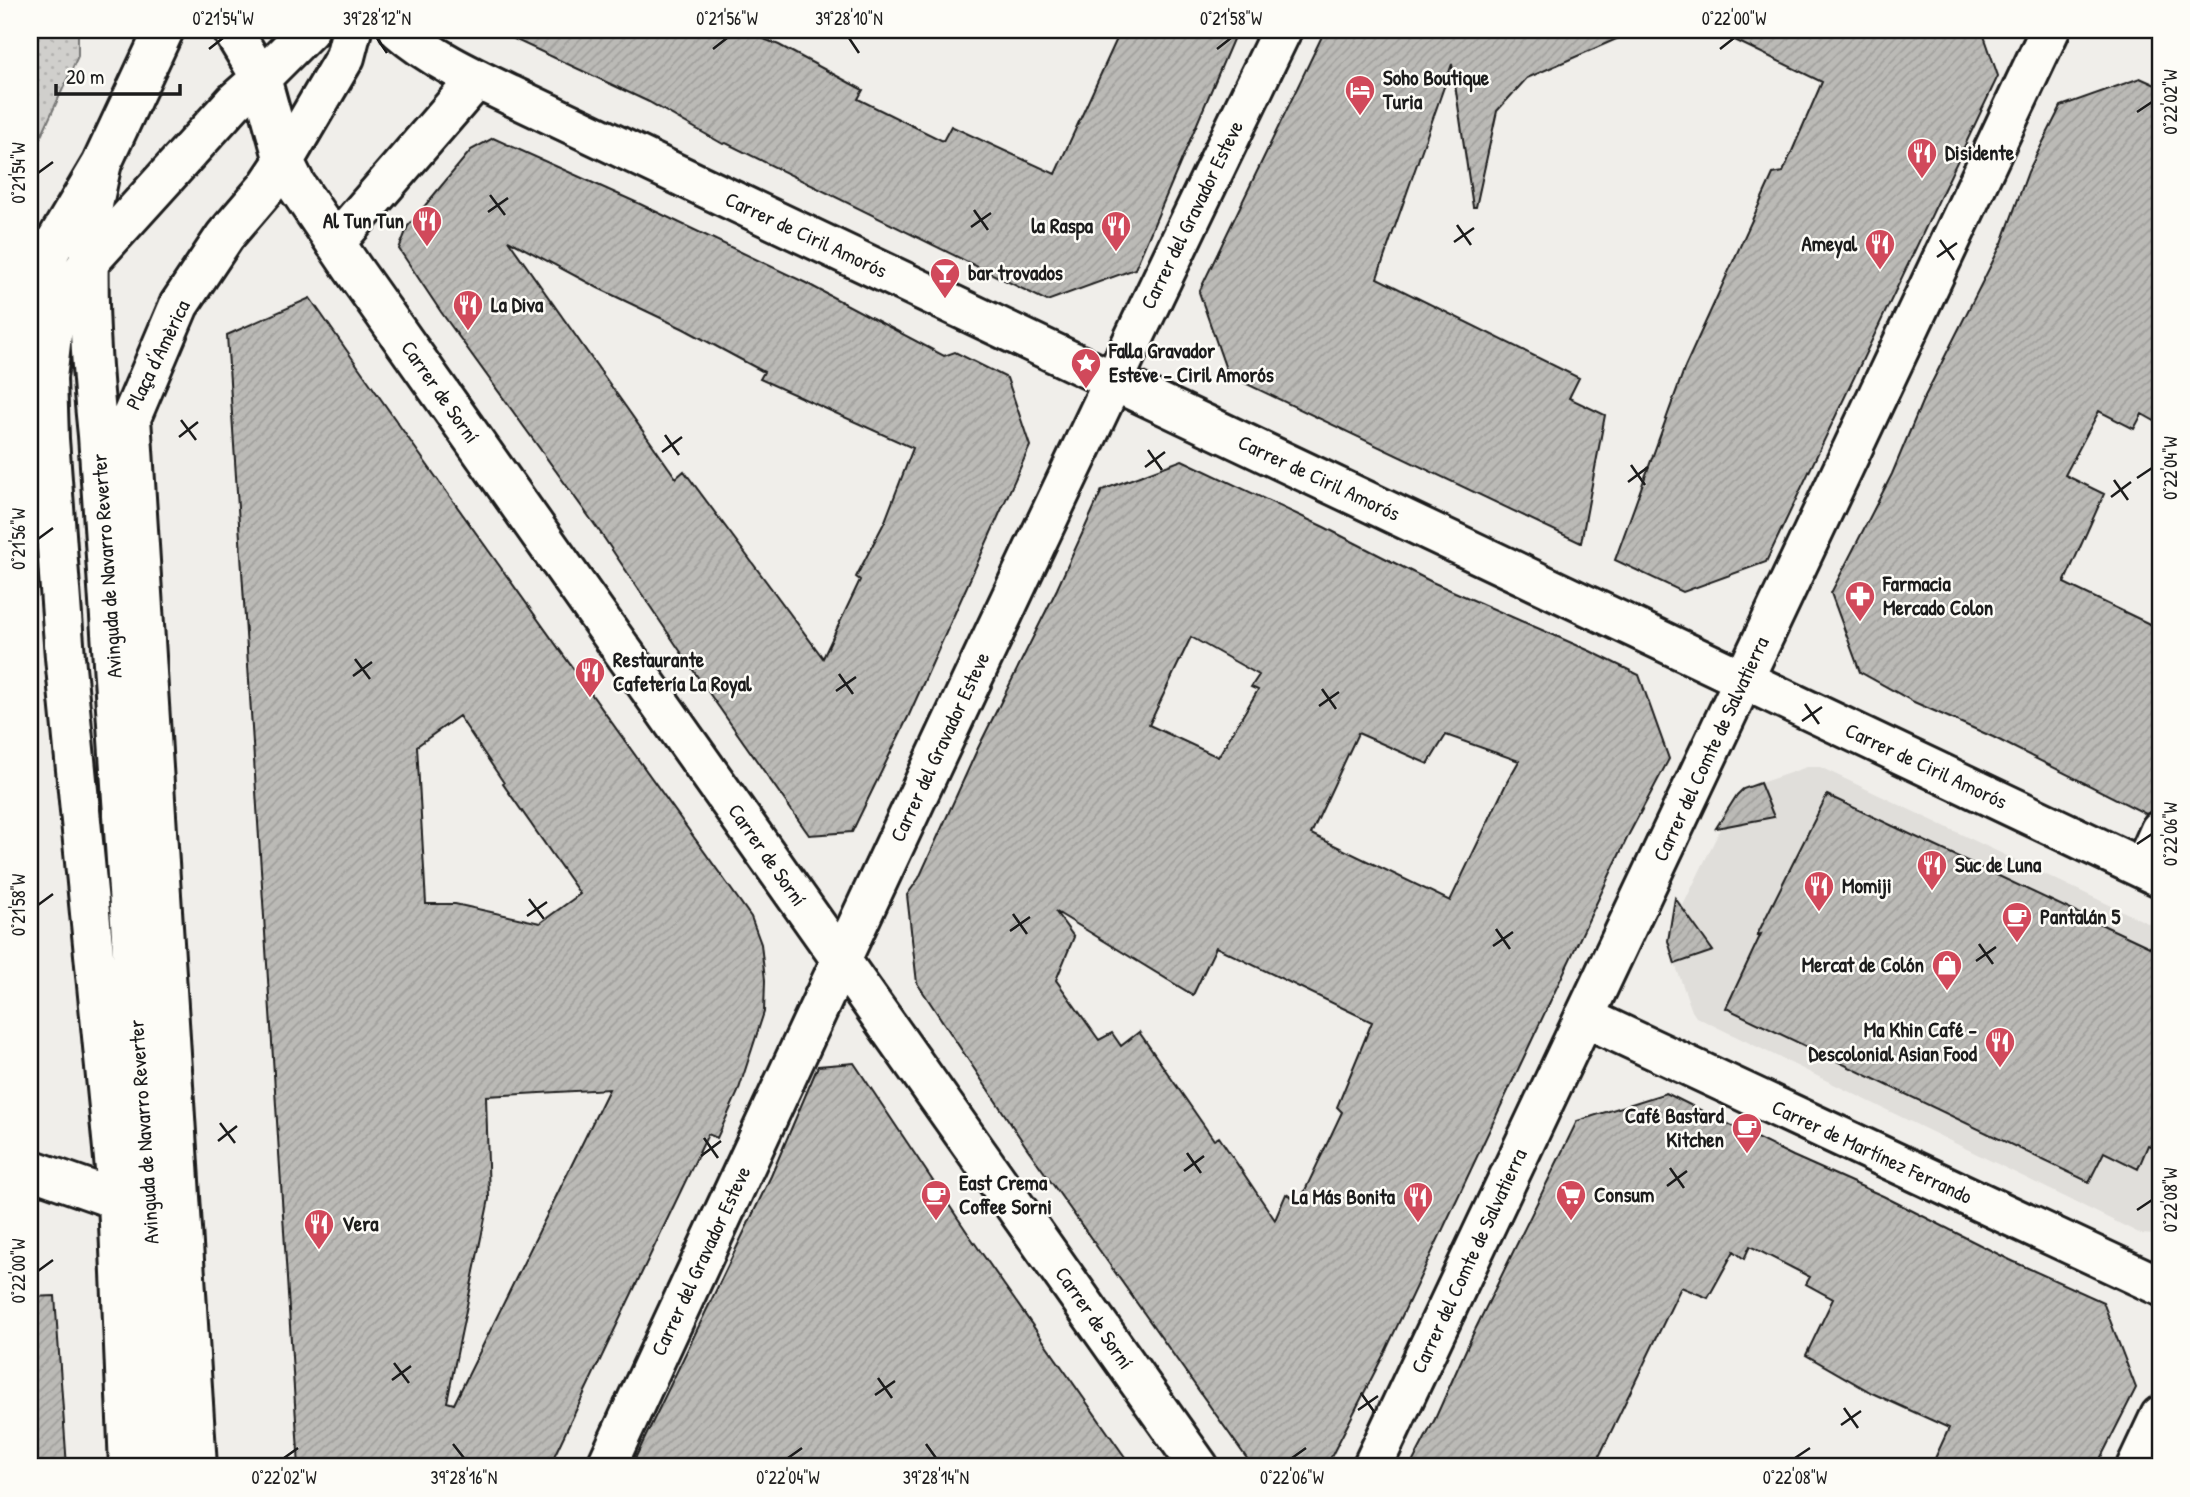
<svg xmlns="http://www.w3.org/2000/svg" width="2190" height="1497" font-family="'Patrick Hand',sans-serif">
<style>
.built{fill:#e0deda}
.grass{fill:url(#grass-dots);stroke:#767674;stroke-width:2}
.building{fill:url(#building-hatch);stroke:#1c1c1c;stroke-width:2;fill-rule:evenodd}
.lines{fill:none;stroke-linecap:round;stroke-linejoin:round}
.minor-casing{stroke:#1c1c1c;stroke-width:44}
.major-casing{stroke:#1c1c1c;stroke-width:44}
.minor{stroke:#fdfcf7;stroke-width:38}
.major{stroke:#fdfcf7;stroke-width:38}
.ticks{fill:none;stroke:#1c1c1c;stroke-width:2.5}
.labels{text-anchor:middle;stroke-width:5;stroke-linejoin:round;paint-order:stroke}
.poi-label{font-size:21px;font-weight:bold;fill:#1c1c1c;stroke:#fdfcf7;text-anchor:start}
.street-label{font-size:21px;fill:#1c1c1c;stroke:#fdfcf7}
.neatline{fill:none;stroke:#1c1c1c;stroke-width:2.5}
.ticks-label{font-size:18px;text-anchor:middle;fill:#1c1c1c}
</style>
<defs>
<pattern id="grass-dots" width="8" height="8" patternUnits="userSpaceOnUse" patternTransform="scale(1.75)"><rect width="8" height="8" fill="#d0cfcc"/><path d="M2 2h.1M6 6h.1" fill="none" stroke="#b2b1af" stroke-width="1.8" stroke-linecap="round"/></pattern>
<pattern id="building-hatch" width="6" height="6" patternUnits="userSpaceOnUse" patternTransform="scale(1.75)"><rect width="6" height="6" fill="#bbbab6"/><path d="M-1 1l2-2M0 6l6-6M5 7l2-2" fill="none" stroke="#a09f9c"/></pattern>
</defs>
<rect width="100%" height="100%" fill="#f0eeea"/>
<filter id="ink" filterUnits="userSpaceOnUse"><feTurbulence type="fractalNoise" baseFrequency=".0143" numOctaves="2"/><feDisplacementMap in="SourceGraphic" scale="14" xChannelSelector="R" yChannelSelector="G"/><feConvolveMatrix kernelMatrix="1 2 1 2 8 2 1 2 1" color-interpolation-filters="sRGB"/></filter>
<g filter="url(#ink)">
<path class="built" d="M1807,767H1820L2160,929V1233L2154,1235L2141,1234L1696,1017L1692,1011L1669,947L1670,932L1737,795L1743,789Z"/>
<path class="grass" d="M30,30H78V56L30,160Z"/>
<path class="building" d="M495,30H741L779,45L863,90L858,99L943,141L951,126L1055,174L1121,30H1237L1135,269L1047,301L726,143L723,144L649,102Z
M1325,30H1637L1527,78L1497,111L1476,207H1473L1452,64L1377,278L1579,378L1569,398L1605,415L1581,543L1228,375L1199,292Z
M1714,30H1982L1998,76L1766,562L1683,592L1615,560L1685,367L1773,174L1783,172L1822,82Z
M2140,78L2160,87V424L2142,414L2134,429L2099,411L2065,475L2104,494L2064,583L2160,629V809L2146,814L1993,737L1914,702L1860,672L1831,593L1892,474L1922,402L2002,243L2028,172L2061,106Z
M493,138L640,204L806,283L944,356L955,352L1007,378L1030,446L909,715L852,832L809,835L697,676L600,532L441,312L399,249L408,226L471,150ZM508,240L598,288L684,329L764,372L760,379L913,448L885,521L856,577L860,580L823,658L684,471L676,478Z
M310,298L418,452L751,917L761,944L765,980L764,1012L738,1092L717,1138L708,1134L549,1467H299L227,335ZM459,716L504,783L503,784L580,894L540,923L455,904H426L417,746ZM609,1089L454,1404L447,1402L489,1199L486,1096Z
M1182,460L1324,527L1432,582L1590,651L1639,675L1669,759L1629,834L1385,1352L1326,1467H1253L1027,1148L917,983L907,895L919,878L978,748L1057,589L1102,490ZM1191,637L1259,675L1251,687L1258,690L1218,757L1149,725ZM1358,733L1428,764L1446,735L1519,761L1507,782L1450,901L1311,834ZM1055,911L1193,995L1216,947L1372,1022L1337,1107L1342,1112L1300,1201L1286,1194L1275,1220L1219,1137L1214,1140L1139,1032L1121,1046L1112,1033L1099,1040L1056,980L1074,937Z
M1760,783L1774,817L1716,828L1737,795L1743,789Z
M1827,795L2160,952V1114L2158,1149L2148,1145L2138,1169L2104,1152L2089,1182L1726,1008L1761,934L1757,935Z
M1675,898L1713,951L1675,964L1668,941Z
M854,1063L969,1235L1132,1467H631L771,1176L818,1066Z
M1666,1093L1793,1156L1883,1196L2010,1260L2103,1302L2136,1388L2096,1467H1931L1949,1428L1872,1393L1806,1355L1833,1299L1806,1284L1810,1277L1750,1246L1744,1259L1734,1251L1708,1298L1681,1287L1594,1467H1410L1435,1419L1473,1334L1577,1121Z
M55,1296L67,1467H30V1297Z"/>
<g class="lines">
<g class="minor-casing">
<path id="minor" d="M399,30C431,58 472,77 510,95L2160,877
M284,161L296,185L353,269L1199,1467
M101,167C97,186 92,206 90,225C86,293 91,368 98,435L166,1467
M335,243L477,79
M56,300L47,378L49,439L65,657L118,1200L129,1467
M2143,868L2160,830
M1584,1017L2160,1286
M30,1169L118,1200
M197,1467L131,418L179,305L225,236L266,188L284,161L345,57L352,30
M606,1467C828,987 1051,506 1282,30
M1372,1467L2050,30
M2136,1467L2160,1416"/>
</g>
<g class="major-casing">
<path id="major" d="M232,30L261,78L284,161
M30,285L101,165L164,30
M30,343L89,262L234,102L261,78L309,30"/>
</g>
<use href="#minor" class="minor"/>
<use href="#major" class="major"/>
</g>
</g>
<path class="ticks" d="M377,38L387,53M849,38L859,53M209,49L223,38M713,49L727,38M1217,49L1231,38M1720,49L1734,38M2137,112L2152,102M38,173L53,162M490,195L505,215M974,210L988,230M488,212L508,198M1457,225L1471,245M971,227L991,213M1940,240L1954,260M1454,242L1474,228M1937,257L1957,243M181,420L196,440M665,435L679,455M179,437L198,422M1148,450L1162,470M662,452L682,437M1631,465L1645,485M1145,467L1165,452M2137,478L2152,468M2114,480L2128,500M1628,482L1648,467M2111,497L2131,482M38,539L53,528M355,659L370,679M839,674L853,694M353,676L372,662M1322,689L1336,709M836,691L856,677M1805,704L1819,724M1319,706L1339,692M1802,721L1822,707M2137,844L2152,834M529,899L544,919M38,905L53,894M1013,914L1027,934M527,916L547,902M1496,929L1510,949M1010,931L1030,917M1979,944L1993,964M1493,946L1513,932M1976,961L1996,947M220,1123L235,1143M704,1138L718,1158M218,1141L237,1126M1187,1153L1201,1173M701,1156L721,1141M1670,1168L1684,1188M1184,1171L1204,1156M1667,1186L1687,1171M2137,1210L2152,1200M38,1271L53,1260M394,1363L409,1383M878,1378L892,1398M392,1380L411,1366M1361,1393L1375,1413M875,1395L895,1381M1844,1408L1858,1428M1358,1410L1378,1396M1841,1425L1861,1411M453,1444L464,1458M926,1444L936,1458M284,1458L298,1448M788,1458L802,1448M1292,1458L1306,1448M1795,1458L1810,1448"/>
<defs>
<g id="hotel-pin" transform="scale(1.575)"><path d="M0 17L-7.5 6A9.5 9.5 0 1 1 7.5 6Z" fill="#d1495b" stroke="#fdfcf7"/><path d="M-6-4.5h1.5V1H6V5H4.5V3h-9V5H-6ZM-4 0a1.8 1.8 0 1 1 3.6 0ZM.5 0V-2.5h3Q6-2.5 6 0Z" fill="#fff"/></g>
<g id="restaurant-pin" transform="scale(1.575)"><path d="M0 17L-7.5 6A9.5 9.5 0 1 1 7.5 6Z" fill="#d1495b" stroke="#fdfcf7"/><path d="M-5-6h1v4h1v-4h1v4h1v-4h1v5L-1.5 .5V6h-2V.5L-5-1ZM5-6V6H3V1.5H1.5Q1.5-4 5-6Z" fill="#fff"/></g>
<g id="bar-pin" transform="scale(1.575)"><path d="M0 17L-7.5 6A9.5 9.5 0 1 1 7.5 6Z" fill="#d1495b" stroke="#fdfcf7"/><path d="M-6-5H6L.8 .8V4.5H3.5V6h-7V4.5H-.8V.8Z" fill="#fff"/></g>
<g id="sight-pin" transform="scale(1.575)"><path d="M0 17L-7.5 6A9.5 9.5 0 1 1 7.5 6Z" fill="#d1495b" stroke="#fdfcf7"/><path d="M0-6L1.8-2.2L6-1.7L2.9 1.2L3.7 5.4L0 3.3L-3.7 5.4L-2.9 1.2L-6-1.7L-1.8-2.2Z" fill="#fff"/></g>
<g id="pharmacy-pin" transform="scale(1.575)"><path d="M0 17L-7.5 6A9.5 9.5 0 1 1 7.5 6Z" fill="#d1495b" stroke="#fdfcf7"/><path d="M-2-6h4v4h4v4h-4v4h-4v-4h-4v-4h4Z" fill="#fff"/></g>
<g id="cafe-pin" transform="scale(1.575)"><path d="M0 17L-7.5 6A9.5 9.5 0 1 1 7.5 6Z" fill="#d1495b" stroke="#fdfcf7"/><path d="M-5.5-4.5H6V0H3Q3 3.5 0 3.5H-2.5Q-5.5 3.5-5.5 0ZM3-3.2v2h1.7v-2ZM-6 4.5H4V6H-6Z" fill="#fff"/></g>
<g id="shop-pin" transform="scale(1.575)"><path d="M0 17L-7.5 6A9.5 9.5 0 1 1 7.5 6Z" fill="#d1495b" stroke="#fdfcf7"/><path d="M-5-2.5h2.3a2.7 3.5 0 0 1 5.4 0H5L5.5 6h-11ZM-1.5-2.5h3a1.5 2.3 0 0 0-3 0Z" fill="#fff"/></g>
<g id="supermarket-pin" transform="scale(1.575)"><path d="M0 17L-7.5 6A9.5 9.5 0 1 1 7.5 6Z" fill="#d1495b" stroke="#fdfcf7"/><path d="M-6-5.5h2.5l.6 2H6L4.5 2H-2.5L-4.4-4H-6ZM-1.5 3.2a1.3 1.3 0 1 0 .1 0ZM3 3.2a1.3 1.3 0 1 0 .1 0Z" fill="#fff"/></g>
</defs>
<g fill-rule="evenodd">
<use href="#hotel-pin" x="1360" y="90"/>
<use href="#restaurant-pin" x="1922" y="153"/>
<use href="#restaurant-pin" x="427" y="221"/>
<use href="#restaurant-pin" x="1116" y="226"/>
<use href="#restaurant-pin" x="1880" y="244"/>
<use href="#bar-pin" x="945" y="273"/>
<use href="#restaurant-pin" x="468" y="305"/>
<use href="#sight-pin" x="1086" y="363"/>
<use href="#pharmacy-pin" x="1860" y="596"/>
<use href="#restaurant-pin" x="590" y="672"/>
<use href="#restaurant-pin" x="1932" y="865"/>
<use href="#restaurant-pin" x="1819" y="886"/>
<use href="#cafe-pin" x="2017" y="917"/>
<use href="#shop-pin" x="1947" y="965"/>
<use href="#restaurant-pin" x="2000" y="1042"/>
<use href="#cafe-pin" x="1747" y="1128"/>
<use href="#cafe-pin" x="936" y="1195"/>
<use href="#supermarket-pin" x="1571" y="1195"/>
<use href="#restaurant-pin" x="1418" y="1197"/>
<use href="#restaurant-pin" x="319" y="1224"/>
</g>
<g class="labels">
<g class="poi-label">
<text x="1383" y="85">Soho Boutique<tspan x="1383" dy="24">Turia</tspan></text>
<text x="1945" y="160">Disidente</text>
<text x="404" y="228" text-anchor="end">Al Tun Tun</text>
<text x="1093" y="233" text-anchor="end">la Raspa</text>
<text x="1857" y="251" text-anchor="end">Ameyal</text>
<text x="968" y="280">bar trovados</text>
<text x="491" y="312">La Diva</text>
<text x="1109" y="358">Falla Gravador<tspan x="1109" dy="24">Esteve - Ciril Amorós</tspan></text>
<text x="1883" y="591">Farmacia<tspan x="1883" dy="24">Mercado Colon</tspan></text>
<text x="613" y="667">Restaurante<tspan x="613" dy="24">Cafetería La Royal</tspan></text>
<text x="1955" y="872">Suc de Luna</text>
<text x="1842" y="893">Momiji</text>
<text x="2040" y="924">Pantalán 5</text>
<text x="1924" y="972" text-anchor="end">Mercat de Colón</text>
<text x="1977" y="1037" text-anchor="end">Ma Khin Café -<tspan x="1977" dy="24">Descolonial Asian Food</tspan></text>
<text x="1724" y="1123" text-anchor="end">Café Bastard<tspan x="1724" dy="24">Kitchen</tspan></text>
<text x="959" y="1190">East Crema<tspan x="959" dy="24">Coffee Sorni</tspan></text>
<text x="1594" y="1202">Consum</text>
<text x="1395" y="1204" text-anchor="end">La Más Bonita</text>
<text x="342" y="1231">Vera</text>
</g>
<g class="street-label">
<text transform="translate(1192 215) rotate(-64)" y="7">Carrer del Gravador Esteve</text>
<text transform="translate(806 235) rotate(25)" y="7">Carrer de Ciril Amorós</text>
<text transform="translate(158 355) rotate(-64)" y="7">Plaça d'Amèrica</text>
<text transform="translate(440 392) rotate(55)" y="7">Carrer de Sorní</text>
<text transform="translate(1319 478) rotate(25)" y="7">Carrer de Ciril Amorós</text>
<text transform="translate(107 566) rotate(-94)" y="7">Avinguda de Navarro Reverter</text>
<text transform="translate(940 747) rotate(-65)" y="7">Carrer del Gravador Esteve</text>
<text transform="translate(1711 749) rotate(-65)" y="7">Carrer del Comte de Salvatierra</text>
<text transform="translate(1926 766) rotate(25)" y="7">Carrer de Ciril Amorós</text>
<text transform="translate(767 855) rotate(55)" y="7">Carrer de Sorní</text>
<text transform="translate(144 1132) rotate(-94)" y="7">Avinguda de Navarro Reverter</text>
<text transform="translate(1872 1152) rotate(25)" y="7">Carrer de Martínez Ferrando</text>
<text transform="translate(701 1261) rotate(-65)" y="7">Carrer del Gravador Esteve</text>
<text transform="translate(1469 1261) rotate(-65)" y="7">Carrer del Comte de Salvatierra</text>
<text transform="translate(1094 1318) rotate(55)" y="7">Carrer de Sorní</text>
</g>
</g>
<rect width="2190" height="1497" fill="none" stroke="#fdfcf7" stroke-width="77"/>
<path d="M56 84v10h124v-10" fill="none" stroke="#1c1c1c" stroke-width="3.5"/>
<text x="66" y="84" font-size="21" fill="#1c1c1c" stroke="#fdfcf7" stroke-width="5" paint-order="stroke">20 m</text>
<rect x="38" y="38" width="2114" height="1420" class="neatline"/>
<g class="ticks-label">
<text x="223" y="25">0°21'54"W</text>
<text x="377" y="25">39°28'12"N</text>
<text x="727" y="25">0°21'56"W</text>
<text x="849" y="25">39°28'10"N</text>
<text x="1231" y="25">0°21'58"W</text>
<text x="1734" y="25">0°22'00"W</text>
<text transform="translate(2171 102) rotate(-90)" y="6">0°22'02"W</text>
<text transform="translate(19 173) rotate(-90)" y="6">0°21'54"W</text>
<text transform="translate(2171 468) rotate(-90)" y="6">0°22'04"W</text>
<text transform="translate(19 539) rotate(-90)" y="6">0°21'56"W</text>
<text transform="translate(2171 834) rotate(-90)" y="6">0°22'06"W</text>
<text transform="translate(19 905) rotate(-90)" y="6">0°21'58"W</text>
<text transform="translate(2171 1200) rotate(-90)" y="6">0°22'08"W</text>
<text transform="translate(19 1271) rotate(-90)" y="6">0°22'00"W</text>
<text x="284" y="1484">0°22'02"W</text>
<text x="464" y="1484">39°28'16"N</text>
<text x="788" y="1484">0°22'04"W</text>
<text x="936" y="1484">39°28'14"N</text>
<text x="1292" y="1484">0°22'06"W</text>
<text x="1795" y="1484">0°22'08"W</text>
</g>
</svg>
